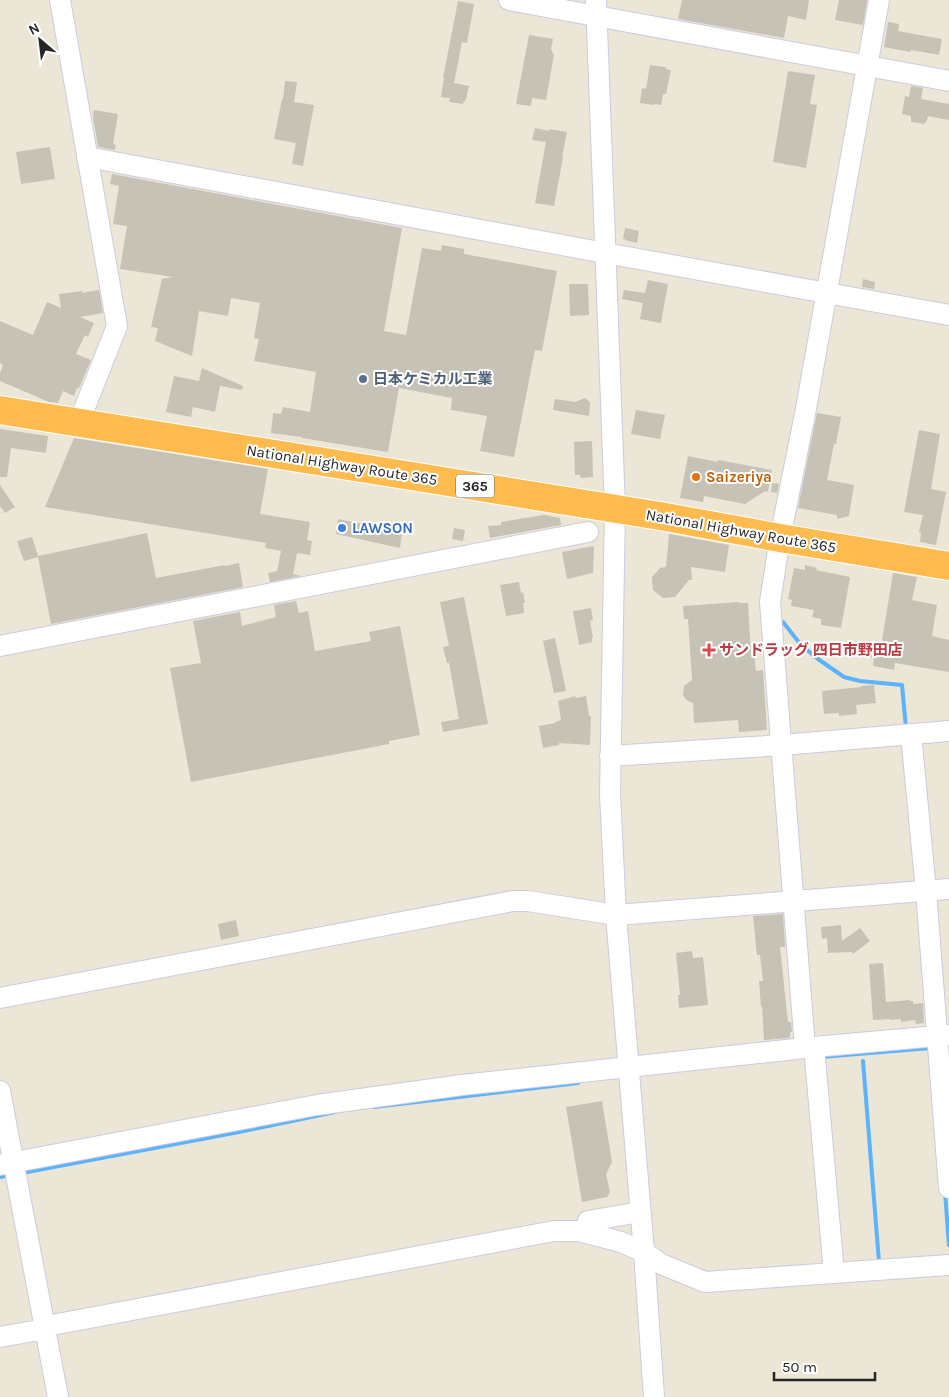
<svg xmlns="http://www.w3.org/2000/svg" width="949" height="1397" font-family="Karla,'Noto Sans JP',sans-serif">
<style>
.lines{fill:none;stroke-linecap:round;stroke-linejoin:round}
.stream{stroke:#5db3f9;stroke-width:4}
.building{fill:#c6c2b6}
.minor-casing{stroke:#cbcbe2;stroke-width:22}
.highway-casing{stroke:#fff;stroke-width:30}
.minor{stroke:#fff;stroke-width:20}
.highway{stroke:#ffbb4d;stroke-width:28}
.service-dot{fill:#5c6f8a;stroke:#fff;stroke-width:2}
.food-dot{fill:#e8710a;stroke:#fff;stroke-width:2}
.shop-dot{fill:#3f7fe0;stroke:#fff;stroke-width:2}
.health-dot{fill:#e0444e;stroke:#fff;stroke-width:2}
.labels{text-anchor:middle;stroke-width:4;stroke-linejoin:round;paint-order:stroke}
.shield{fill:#fff;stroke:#676767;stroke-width:1}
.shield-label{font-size:14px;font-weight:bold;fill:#262626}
.service-label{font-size:15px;font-weight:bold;fill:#4e5e75;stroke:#fff;text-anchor:start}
.street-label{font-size:15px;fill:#262626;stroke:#fff}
.food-label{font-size:15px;font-weight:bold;fill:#c56008;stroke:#fff;text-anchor:start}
.shop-label{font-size:15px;font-weight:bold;fill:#366cbe;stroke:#fff;text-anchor:start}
.health-label{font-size:15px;font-weight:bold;fill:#be3a42;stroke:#fff;text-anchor:start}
</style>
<rect width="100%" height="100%" fill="#ebe6d6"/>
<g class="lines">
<path class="stream" d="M783,622L801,645L818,659L844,677L860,681L902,685L906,728
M821,1057L931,1048
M863,1061L879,1262
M374,1107L578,1083
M22,1173L239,1132L335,1112
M0,1177L11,1175
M945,1192L949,1245"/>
</g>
<path class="building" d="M682,0H809L806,20L788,16L784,38L678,19Z
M839,0H867L863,25L835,20Z
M458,1L474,4L467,43L462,42L454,83L469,86L466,99L465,101H464L463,104L449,102L450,98L441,97L444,78H443Z
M888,22L899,24L898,31L942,39L939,55L911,50L910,52L884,47Z
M529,35L553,39L551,49L554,55L546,100L532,98L531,106L516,104Z
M650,65L666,67V69L671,70L666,94H663L661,105L655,104L654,105L640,103L642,88L646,89Z
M788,71L815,75L810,104L817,105L806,168L773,162Z
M285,81L297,82L294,102L314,105L303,166L292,164L296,143L274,139L282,99H283Z
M911,86L923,88L921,99L949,104V120L928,116L926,123L925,122L924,124L911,122V116L902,114V113L905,96L909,97Z
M94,110L118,114L113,144L116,145L115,150L98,147L93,117Z
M535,128L549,131V129L567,132L562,157H563L554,206L535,203L546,142L532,140Z
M50,147L55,179L21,184L16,152Z
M112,174L402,228L384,331L406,335L422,248L441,251L442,245L464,249V254L557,271L542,351L535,350L514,457L480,451L487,416L451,410L452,398L399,388L388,452L302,438V437L271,433L273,413L281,414L283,407L310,412L316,372L254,361L259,339L254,338L260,303L231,298L228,316L199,311L192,356L155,341L158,328L151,327L162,279L173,277L120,269L127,226L113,224L119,186L110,184Z
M625,228L639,231L637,243L625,240V239H623Z
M863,279L875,282L874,289L862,287Z
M648,280L668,284L661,323L640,319L643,303L622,299L624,290L645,293Z
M569,284H588L589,315L570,316Z
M99,290L103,313L80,317L94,323L88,337L85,335L76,354L91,360L79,388H77L74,396L63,391L58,403L49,402L0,381V373L3,365L0,363V321L33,335L47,302L61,308L59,294L82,291V293Z
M202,368L243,386L242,390L220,386L215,412L193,407L191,417L166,412L174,376L199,381Z
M585,398L590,402V405L589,416L553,410L555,399L575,402Z
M636,410L665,415L660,439L631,434Z
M817,413L841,417L836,444H834L827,480L854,485L849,516L837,519V515L798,508Z
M0,429L48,436L46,453L11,448L7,477H0Z
M919,430L940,434L931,489L946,492L936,545L920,542L921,533L919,532L923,515L904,512Z
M74,438L268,469L260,514L310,522L307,540L312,541L310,555L297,553L293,574L301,576L270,582L268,573L277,571L281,551L265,548L266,543L45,507Z
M592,441L593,477L581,478L580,475H575L574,442Z
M688,456L717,462L718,460L772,470L768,492L765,491L745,504L704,496L703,502L680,498Z
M772,483L779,484L777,493L771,492Z
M0,485L15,507L5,513L0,506Z
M544,515L560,518L561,525L490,538L488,526L501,525V522Z
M338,519L368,525V526L402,532L400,548L336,534Z
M454,528L465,530L463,541L452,539Z
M147,533L156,578L225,565V566L239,563L243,587L51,624L38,557L24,561L17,541L32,537L38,556Z
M669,534L729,545L725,572L691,567L692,580H689L675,597L663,598L653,590L652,577L660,568L666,567Z
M594,546L593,573L567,579L562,552Z
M805,565L817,568L816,570L850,577L841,628L821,625V619L812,617L814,610L791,606L792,600L788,599L794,568L805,570Z
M893,573L917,577L912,600L937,605L932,636L949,640V672L895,663L894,670L873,666L874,658L862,656L864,644L881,647Z
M519,582L521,593L523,592L525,603H523L524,613L506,616L500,585Z
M464,597L488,724L443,732L441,722L459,719L449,663H447L443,647L449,646L440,602Z
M296,601L299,613L308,611L315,651L371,641L369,632L400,626L420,735L389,741V744L191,782L170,668L201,663L193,621L240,612L242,626L276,617L274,605Z
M739,602V603H748L751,654H754L756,671L763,670L767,730L739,732L738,720L694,723L693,703L688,701L683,696L684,686L692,680L688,619H684L683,606Z
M591,608L593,620L590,621L593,638H592V642L579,645L573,611Z
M555,638L566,691L554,693L543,641Z
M874,685L876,703L856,705L857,714L839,716V713L824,714L822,691L861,687V686Z
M575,696L576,698L586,696L589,716H591L590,745L559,743V745L543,748L539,726L556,723L555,722L561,720L558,701Z
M783,914L785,947H780L788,1022H791L792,1032H790V1038L764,1040L762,1006L761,1007L759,981H763L760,955H757L753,916Z
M236,920L239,936L221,940L218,924Z
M841,925L842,941L860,928L870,941L853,954L852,952L826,953L828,952L827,938L822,939L821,927Z
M692,951L693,958L703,957L708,1005L679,1008L678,995H680L676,953Z
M883,963L886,1002L910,1000V1001H913V1004L923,1003L924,1023L916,1024L915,1020L901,1022V1019L890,1020V1019L873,1020L869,964Z
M602,1101L612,1162L606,1174L610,1192L607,1197L582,1202L566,1107Z"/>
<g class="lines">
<g class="minor-casing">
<path id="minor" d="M60,0L117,326L79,422
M509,0L949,81
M596,0L615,509L610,794L616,915L644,1252L654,1397
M87,157L605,253L949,315
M0,646L588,532
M911,734L926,891L949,1188
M610,756L782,745L949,731
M0,998L513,901H528L616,915L949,889
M814,1047L834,1273
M805,1048L770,602L780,538L805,414L879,0
M0,1091L58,1397
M0,1165L317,1105L462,1085L814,1047L949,1035
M586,1232L588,1221L640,1212
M0,1337L45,1329L52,1325L554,1231H579L621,1242L644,1252L661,1264L705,1282L949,1265"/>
</g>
<g class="highway-casing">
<path id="highway" d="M0,410L660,516L780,538L949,566"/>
</g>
<use href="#minor" class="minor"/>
<use href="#highway" class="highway"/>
</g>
<circle class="service-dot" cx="363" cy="379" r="5"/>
<circle class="food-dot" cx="696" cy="477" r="5"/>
<circle class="shop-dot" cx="342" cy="528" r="5"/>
<path class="health-dot" d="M706.5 642.5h5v5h5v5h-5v5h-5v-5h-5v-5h5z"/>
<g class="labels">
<rect class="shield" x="456" y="474.5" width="38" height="23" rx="4"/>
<g class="shield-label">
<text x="475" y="491">365</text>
</g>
<g class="service-label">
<text x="373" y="384">日本ケミカル工業</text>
</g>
<g class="street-label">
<text transform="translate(342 465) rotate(9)" y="5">National Highway Route 365</text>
<text transform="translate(741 531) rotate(10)" y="5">National Highway Route 365</text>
</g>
<g class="food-label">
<text x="706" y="482">Saizeriya</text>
</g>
<g class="shop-label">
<text x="352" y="533">LAWSON</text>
</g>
<g class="health-label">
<text x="719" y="655">サンドラッグ 四日市野田店</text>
</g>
</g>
<g transform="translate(40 40) rotate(332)" stroke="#ffffff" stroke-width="4" paint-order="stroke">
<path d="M0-4L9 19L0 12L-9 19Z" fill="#262626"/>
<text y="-8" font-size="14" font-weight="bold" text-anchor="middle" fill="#262626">N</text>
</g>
<path d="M774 1372v8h101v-8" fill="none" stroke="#262626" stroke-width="2.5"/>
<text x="782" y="1372" font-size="15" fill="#262626" stroke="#ffffff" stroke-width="4" paint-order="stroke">50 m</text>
</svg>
